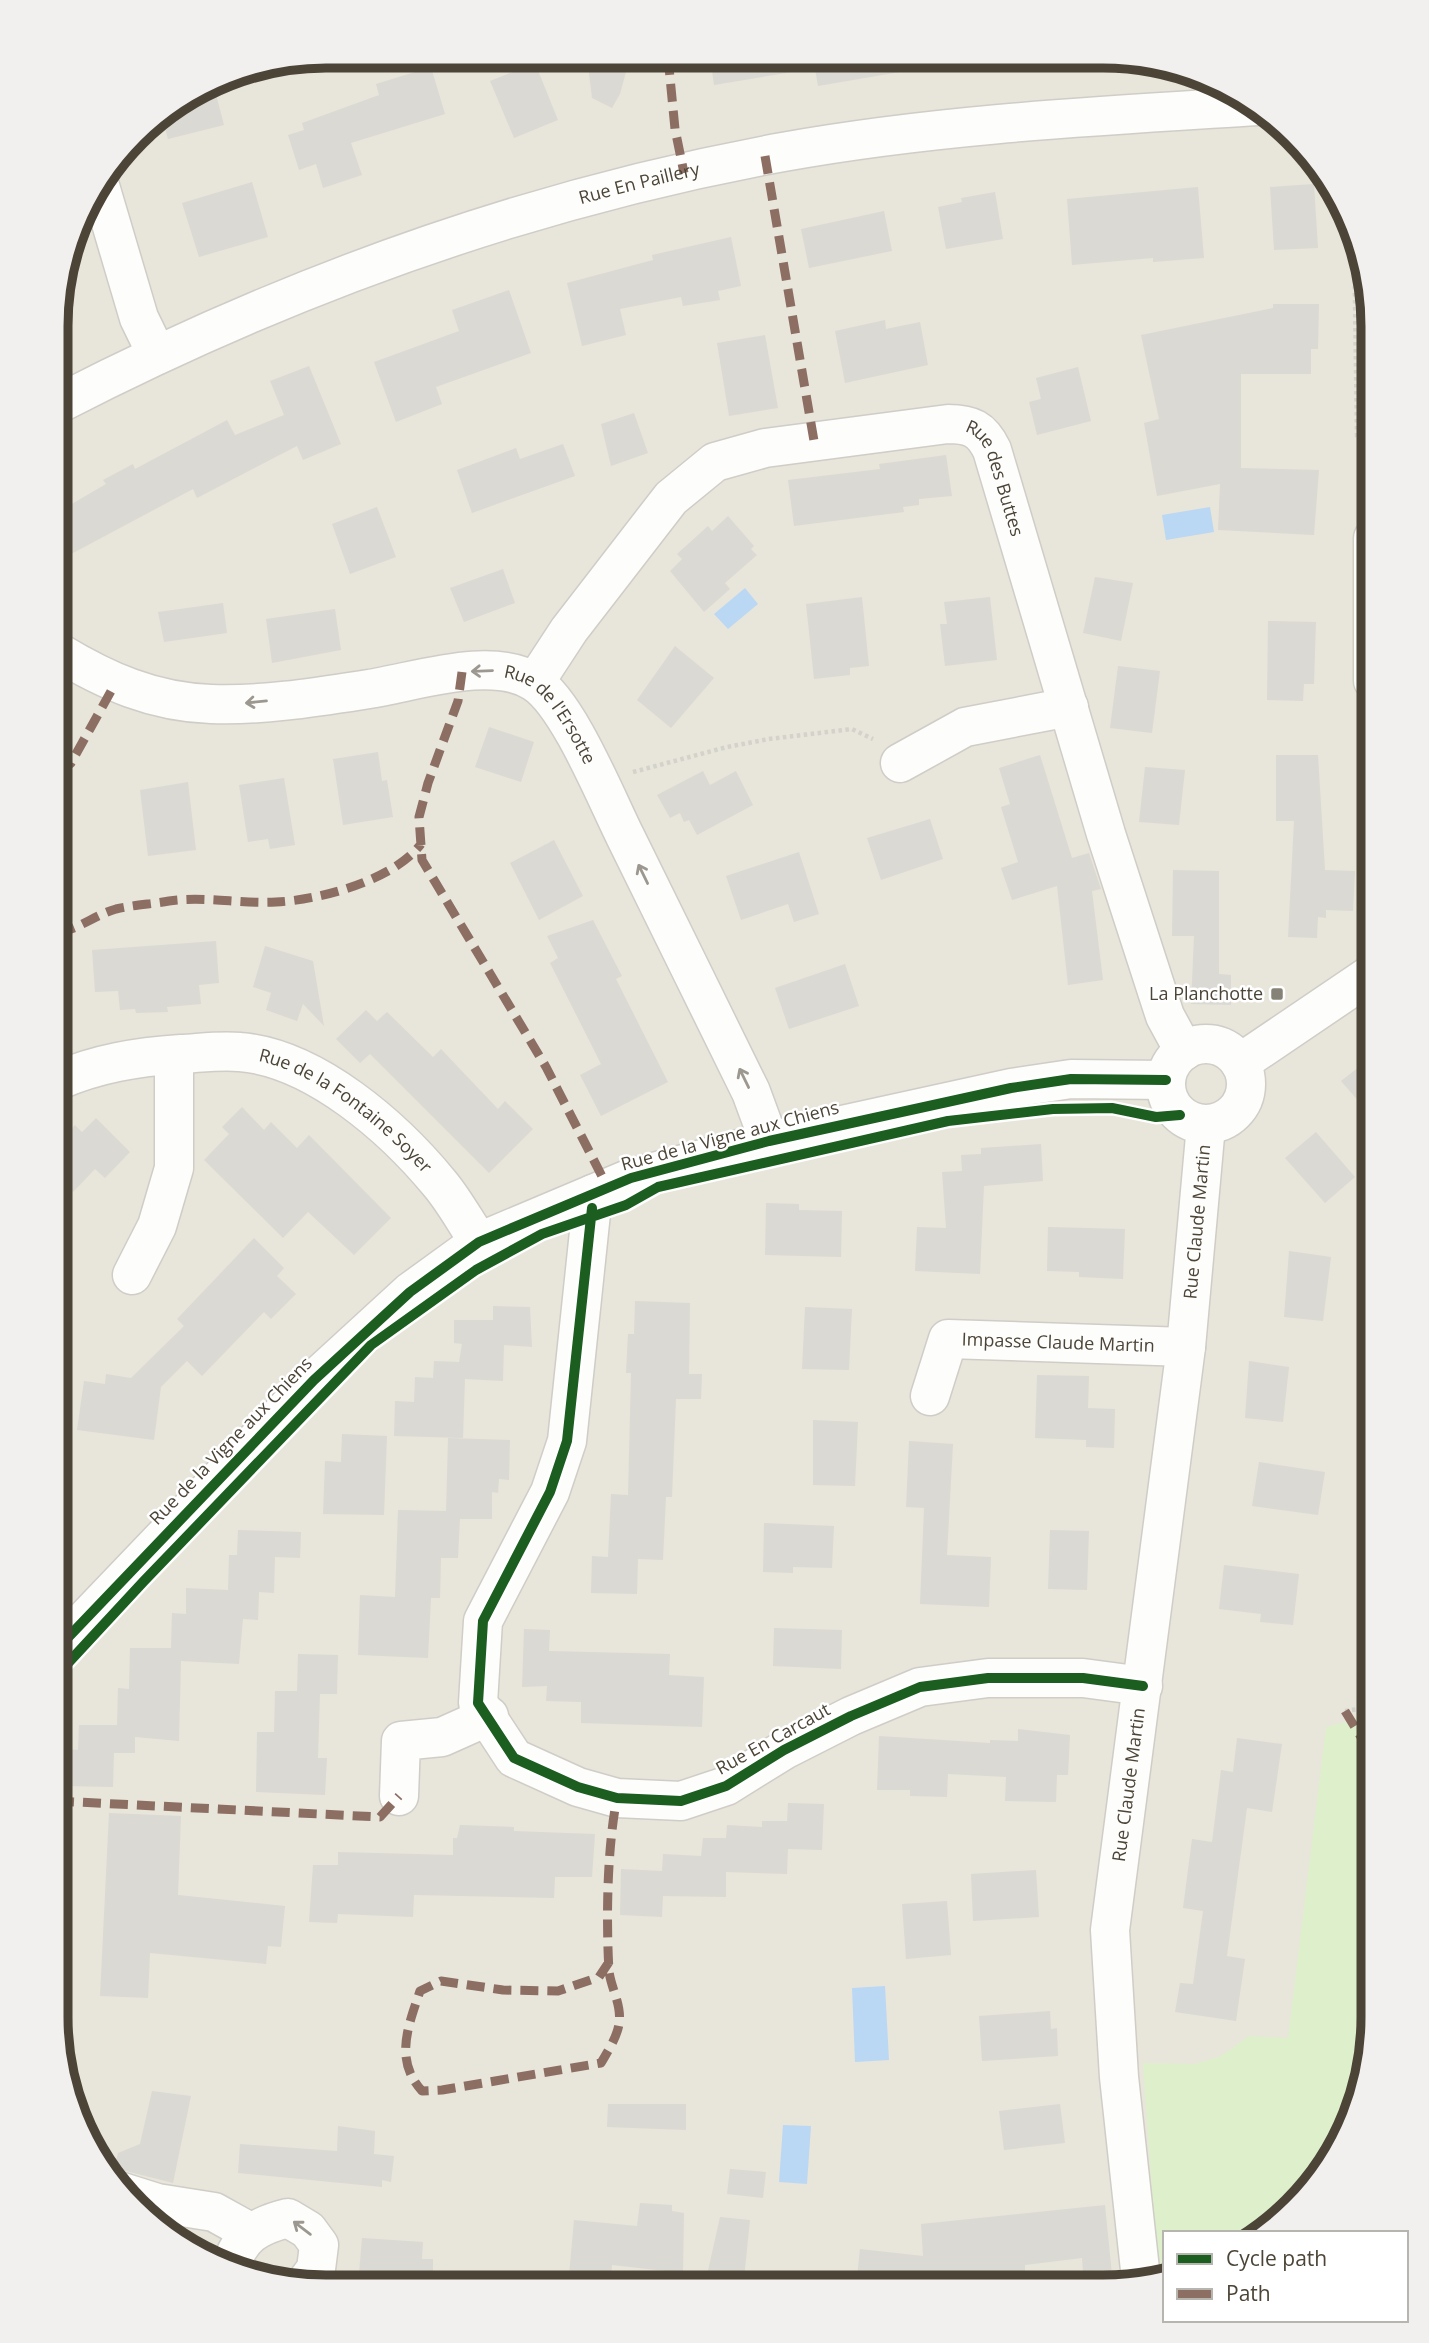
<svg xmlns="http://www.w3.org/2000/svg" width="1429" height="2343" font-family="'Open Sans',sans-serif">
<style>
.residential{fill:#e8e5da}
.green{fill:#def0cb}
.water{fill:#bad8f4}
.building{fill:#dbd9d3}
.lines{fill:none;stroke-linecap:round;stroke-linejoin:round}
.minor-casing{stroke:#d0cdc7;stroke-width:41}
.path{stroke:#d3d2cb;stroke-width:4.5;stroke-dasharray:3.5 3.5;stroke-linecap:butt}
.minor{stroke:#fdfdfc;stroke-width:38}
.quiet{stroke:#8d6e63;stroke-width:9;stroke-dasharray:18 9;stroke-linecap:butt}
.cycleway-casing{stroke:#fff;stroke-width:15}
.cycleway{stroke:#1b5e20;stroke-width:10}
.oneway{stroke:#9c9890}
.poi-dot{fill:#868277;stroke:#fff;stroke-width:2.5}
.labels{text-anchor:middle;stroke-width:5;stroke-linejoin:round;paint-order:stroke}
.street-label{font-size:18px;fill:#4c4537;stroke:#fff}
.poi-label{font-size:18px;fill:#4c4537;stroke:#fff;text-anchor:end}
.rim{fill:none;stroke:#4c4537;stroke-width:9}
</style>
<rect width="100%" height="100%" fill="#f3f2ed"/>
<path class="residential" d="M327,56L1138,58L1206,77L1267,112L1317,162L1353,224L1373,327L1372,2034L1353,2119L1317,2181L1264,2233H1165V2275L1103,2287L292,2285L224,2267L162,2231L112,2181L76,2119L56,2016L58,292L84,207L148,123L224,76Z"/>
<path class="green" d="M1373,1715L1372,2034L1353,2119L1317,2181L1267,2231L1165,2233L1163,2275L1155,2234L1143,2063L1195,2064L1221,2056L1249,2036L1288,2038L1326,1727Z"/>
<path class="water" d="M1210,507L1214,532L1166,540L1162,515Z
M745,588L758,604L728,629L714,614Z
M885,1986L889,2060L855,2062L852,1988Z
M783,2125L811,2126L807,2184L779,2182Z"/>
<path class="building" d="M587,57H630L620,94L612,108L592,98Z
M710,57H790L792,72L714,85Z
M813,57L898,58L900,72L818,86Z
M535,63L558,120L514,138L490,81Z
M431,67L445,114L351,143L362,175L323,188L316,164L299,170L288,135L304,130L302,123L379,95L376,84Z
M213,83L224,125L168,139L161,115Z
M252,182L268,237L199,257L182,203Z
M1314,184L1318,248L1274,250L1270,187Z
M1198,187L1204,258L1153,262V258L1072,265L1067,199Z
M995,192L1003,239L946,249L938,207L962,202L961,198Z
M884,211L892,251L809,268L801,229Z
M731,237L741,286L718,291L720,300L683,306L681,297L620,309L626,335L582,346L567,283L653,260L652,255Z
M509,290L531,353L436,387L442,404L396,422L374,362L459,331L452,310Z
M1273,304H1319L1318,349H1311V374H1241V468L1319,470L1314,535L1218,530L1220,484L1157,496L1144,423L1159,419L1141,335L1273,308Z
M885,320L886,329L920,322L928,365L845,383L835,331Z
M765,335L778,408L729,416L717,343Z
M309,366L341,444L303,460L297,446L197,498L193,489L58,561V512L106,484L103,480L133,464L135,469L227,420L235,435L284,415L270,381Z
M1078,367L1091,421L1037,435L1029,402L1041,399L1036,378Z
M634,413L648,453L611,466L601,424Z
M563,444L575,476L472,513L457,470L516,448L520,459Z
M946,455L952,496L919,499V505L903,507L904,512L794,526L788,480L880,469L879,464Z
M377,507L396,557L350,574L332,524Z
M728,516L754,546L751,549L757,555L725,583L730,589L704,612L670,571L682,559L677,554L708,526L712,531Z
M503,569L515,603L464,622L450,588Z
M1095,577L1133,583L1121,641L1083,633Z
M862,597L869,666L850,668V675L814,679L806,604Z
M990,597L997,660L945,666L940,624H947L944,602Z
M223,603L227,633L164,642L158,612Z
M335,609L341,650L272,663L266,619Z
M1268,621L1316,622L1314,684H1304L1303,701L1267,700Z
M675,646L714,678L671,728L637,700Z
M1118,666L1160,671L1152,733L1110,728Z
M489,727L534,742L521,782L475,767Z
M378,752L382,781L387,780L393,817L343,825L333,759Z
M1040,755L1072,858L1089,853L1101,889L1092,891L1103,980L1068,985L1057,886L1012,900L1001,868L1018,862L1001,807L1010,804L999,768Z
M1276,755H1318L1325,870L1355,871L1353,911L1326,910V918L1318,917L1317,938L1288,937L1294,821H1276Z
M1145,767L1185,770L1179,825L1139,822Z
M703,771L710,785L736,771L753,805L697,835L689,820L684,822L680,813L670,818L657,795Z
M284,778L295,845L270,849L268,839L248,842L239,785Z
M188,782L196,850L148,856L140,790Z
M930,819L943,859L881,880L867,838Z
M554,840L583,896L539,920L510,863Z
M799,852L819,914L794,922L788,904L741,920L726,876Z
M1173,870L1219,871V974L1231,975V1005L1191,1004L1194,936H1172Z
M593,920L622,976L616,979L668,1082L601,1116L580,1075L601,1064L550,963L558,958L547,936Z
M216,941L219,983L199,985L201,1004L167,1007L168,1012L136,1013L135,1009L120,1010L118,991L95,992L92,950Z
M265,946L313,961L324,1026L303,1004L297,1021L266,1010L271,993L253,987Z
M845,964L859,1006L789,1029L775,988Z
M366,1010L377,1021L387,1012L433,1057L441,1049L498,1109L505,1101L533,1129L489,1173L370,1054L360,1063L336,1039Z
M1373,1056V1118L1341,1081Z
M242,1107L264,1130L271,1122L297,1148L309,1135L391,1218L354,1255L308,1212L283,1238L204,1160L229,1134L222,1127Z
M96,1118L130,1152L105,1178L95,1169L73,1192L57,1175V1143L75,1125L82,1132Z
M1316,1132L1355,1177L1325,1203L1285,1158Z
M1041,1144L1043,1181L984,1186L980,1274L915,1271L917,1227L946,1228L942,1172L962,1171L961,1155L981,1154V1148Z
M766,1203L799,1204V1210L842,1211L841,1257L765,1255Z
M1048,1227L1125,1229L1123,1279L1079,1277V1272L1047,1271Z
M254,1238L284,1268L277,1276L296,1294L271,1319L264,1312L202,1376L187,1361L161,1387L154,1440L77,1430L84,1381L105,1384L106,1374L131,1378L184,1326L177,1319Z
M1289,1251L1331,1257L1323,1321L1284,1317Z
M635,1301L690,1303L689,1374H702L701,1399H676L672,1497H666L663,1560L638,1559L637,1594L591,1593L592,1556L608,1557L611,1494L628,1495L631,1373H626L628,1334H634Z
M493,1306L530,1307L532,1347L504,1345L503,1381L465,1379L463,1438L394,1436L395,1401L414,1402L415,1377L433,1378L434,1361L459,1362L462,1344L454,1343V1320H493Z
M805,1307L852,1309L849,1370L802,1369Z
M1249,1361L1289,1367L1283,1422L1245,1418Z
M1037,1375L1089,1376L1088,1408L1115,1409L1114,1448L1086,1447V1440L1035,1438Z
M813,1420L858,1422L855,1486L813,1485Z
M342,1434L387,1436L384,1515L323,1514L325,1461L341,1462Z
M448,1438L510,1440L509,1480L499,1479L498,1493L492,1492V1519H460L458,1558H441L440,1598H431L428,1658L358,1655L360,1595L395,1597L398,1510L446,1511Z
M909,1441L953,1444L947,1555L991,1557L989,1607L920,1604L924,1508L906,1507Z
M1259,1462L1325,1472L1318,1515L1252,1506Z
M764,1523L834,1526L832,1568L793,1567V1573L763,1572Z
M238,1530L301,1532L300,1558L275,1557L274,1593L259,1592L258,1620L243,1619L239,1664L181,1661L179,1741L135,1737V1753H114L113,1787L64,1786L65,1749L78,1750L79,1725H117L118,1688L129,1689L130,1648H171L172,1613L186,1614V1588L228,1590L229,1555H237Z
M1050,1530L1089,1531L1087,1590L1048,1589Z
M1224,1565L1299,1574L1293,1625L1260,1622L1261,1614L1219,1609Z
M774,1628L842,1630L841,1669L773,1666Z
M524,1629L550,1630L549,1651L670,1654L669,1675L704,1677L702,1727L581,1723V1702L546,1701L547,1686L522,1687Z
M298,1654L338,1655L337,1694H320L318,1758H327L325,1795L256,1792L257,1732H274L275,1691H297Z
M1018,1729L1070,1735L1068,1775H1057L1056,1802L1005,1801L1006,1777L948,1774L947,1797L910,1796V1790H877L879,1736L990,1743V1740L1018,1741Z
M1237,1738L1282,1744L1272,1812L1247,1808L1227,1956L1245,1959L1236,2021L1175,2012L1180,1983L1193,1984L1203,1911L1183,1908L1192,1839L1212,1842L1221,1770L1233,1772Z
M788,1803L824,1804L822,1850L788,1849L787,1874L726,1872V1897L663,1896L662,1917L620,1915L621,1869L662,1871L663,1854L701,1856L703,1838H726L727,1825L762,1827V1821H787Z
M109,1813L181,1816L178,1895L285,1906L281,1947L268,1946L266,1964L150,1953L148,1998L100,1996Z
M460,1825L514,1827V1831L595,1834L592,1877H555L554,1898L414,1895L413,1917L338,1914L337,1923L309,1922L313,1865H338V1852L453,1855V1838H457Z
M1036,1870L1039,1917L973,1921L971,1874Z
M947,1901L951,1955L906,1959L902,1904Z
M1050,2011L1051,2029L1057,2028L1058,2056L982,2061L979,2016Z
M152,2091L191,2096L173,2183L114,2168L118,2153L140,2144Z
M608,2104H686V2130L607,2127Z
M1060,2104L1065,2143L1004,2150L999,2111Z
M338,2126L375,2131L374,2154L394,2156L391,2182L382,2180V2187L238,2173L240,2144L337,2151Z
M730,2169L766,2172L763,2198L727,2194Z
M640,2203L672,2205V2211L684,2213L683,2273L612,2265L611,2278L569,2275L574,2220L637,2226Z
M1105,2205L1113,2285L1084,2287L1082,2258L1025,2265V2277L943,2287L856,2286L860,2249L923,2256L921,2224Z
M720,2217L750,2220L744,2279L707,2275Z
M362,2238L423,2242L422,2259H433V2285H358Z"/>
<g class="lines">
<g class="minor-casing">
<g id="minor">
<path d="M100,186L139,318L157,355"/>
<path id="s1" d="M58,404C287,286 530,198 783,152C939,124 1099,116 1257,106"/>
<path id="s2" d="M58,652C106,681 153,702 211,704C262,706 317,697 369,689C415,682 492,655 534,682C568,703 606,798 625,836C667,921 709,1007 751,1092L769,1141"/>
<path d="M1373,681V538"/>
<path id="s3" d="M535,682L569,630L671,498L715,462L765,448L948,424C971,424 982,429 992,450L1106,834L1165,1016L1184,1051"/>
<path d="M900,763L965,727L1069,707"/>
<circle cx="1206" cy="1084" r="40"/>
<path d="M1240,1063L1373,973"/>
<path id="s4" d="M57,1081C98,1063 138,1057 181,1054C200,1053 221,1050 240,1052C315,1058 394,1128 440,1184C455,1202 466,1223 479,1242"/>
<path d="M593,1194L567,1441L550,1492L483,1621L478,1703L514,1758L578,1787L617,1798L681,1801L726,1786L784,1750L851,1716L920,1687L988,1678H1083L1143,1686"/>
<path d="M132,1275L157,1226L174,1168V1055"/>
<path id="s5" d="M930,1396L948,1339L1186,1347"/>
<path d="M56,1650L314,1380L410,1292L479,1242L631,1178L769,1141L1011,1088L1071,1079L1166,1080"/>
<path d="M399,1796L401,1741L442,1737L489,1716"/>
<path d="M122,2192L157,2203L214,2212L250,2232"/>
<path d="M230,2268C240,2236 256,2226 288,2218L308,2230L319,2245L316,2269L304,2285"/>
<path id="s6" d="M1141,2279L1119,2077L1110,1930L1186,1347L1206,1125"/>
</g>
</g>
<path class="path" d="M1354,230L1357,436L1373,456
M633,772L727,747L769,739L852,729L873,739
M1345,1711L1373,1707"/>
<use href="#minor" class="minor"/>
<path class="quiet" d="M668,57L675,129L684,173
M765,156L814,441
M462,672L458,701L428,783L419,817L422,860L546,1067L608,1188
M58,774L71,763L115,684
M57,933C79,929 95,915 116,909C133,905 152,904 169,901C204,896 241,904 276,902C320,900 394,880 421,844
M1345,1711L1372,1755
M56,1801L380,1817L399,1796
M609,1962L599,1977L558,1991L503,1990L441,1981L420,1991C408,2027 394,2060 422,2091L442,2090L601,2063C608,2051 617,2037 619,2024C622,2004 611,1989 609,1971C606,1920 607,1848 617,1798"/>
<g class="cycleway-casing">
<path id="cycleway" d="M592,1208L567,1441L550,1492L483,1621L478,1703L514,1758L578,1787L617,1798L681,1801L726,1786L784,1750L851,1716L920,1687L988,1678H1083L1143,1686
M56,1650L314,1380L410,1292L479,1242L631,1178L769,1141L1011,1088L1071,1079L1166,1080
M56,1676L144,1581L371,1345L476,1270L542,1234L626,1205L658,1187L948,1121L1053,1109L1112,1108L1156,1117L1180,1115"/>
</g>
<use href="#cycleway" class="cycleway"/>
</g>
<defs><path id="oneway-shaft" d="M-6 0H5M1.5-3L5.5 0L1.5 3" fill="none" stroke-width="1.6" stroke-linecap="round" stroke-linejoin="round" transform="scale(1.75)"/></defs>
<g class="oneway">
<use href="#oneway-shaft" transform="translate(482 671) rotate(178)"/>
<use href="#oneway-shaft" transform="translate(256 702) rotate(174)"/>
<use href="#oneway-shaft" transform="translate(643 874) rotate(-116)"/>
<use href="#oneway-shaft" transform="translate(744 1078) rotate(-116)"/>
<use href="#oneway-shaft" transform="translate(302 2228) rotate(-143)"/>
</g>
<rect class="poi-dot" x="1270" y="987" width="14" height="14" rx="3.5"/>
<g class="labels">
<g class="street-label">
<text dy="6" stroke="none"><textPath href="#s1" startOffset="623">Rue En Paillery</textPath></text>
<text dy="6" stroke="none"><textPath href="#s3" startOffset="604">Rue des Buttes</textPath></text>
<text dy="6" stroke="none"><textPath href="#s2" startOffset="525">Rue de l'Ersotte</textPath></text>
<text dy="6" stroke="none"><textPath href="#s4" startOffset="310">Rue de la Fontaine Soyer</textPath></text>
<text transform="translate(730 1136) rotate(-15)" y="6">Rue de la Vigne aux Chiens</text>
<text dy="6" stroke="none"><textPath href="#s6" startOffset="1064">Rue Claude Martin</textPath></text>
<text dy="6" stroke="none"><textPath href="#s5" startOffset="170">Impasse Claude Martin</textPath></text>
<text transform="translate(231 1441) rotate(-46)" y="6">Rue de la Vigne aux Chiens</text>
<text transform="translate(773 1739) rotate(-29)" y="6">Rue En Carcaut</text>
<text dy="6" stroke="none"><textPath href="#s6" startOffset="497">Rue Claude Martin</textPath></text>
</g>
<g class="poi-label">
<text x="1263" y="1000">La Planchotte</text>
</g>
</g>
<path d="M0 0H1429V2343H0ZM326 68H1103A258 258 0 0 1 1361 326V2017A258 258 0 0 1 1103 2275H326A258 258 0 0 1 68 2017V326A258 258 0 0 1 326 68Z" fill="#f1f0ef" fill-rule="evenodd"/>
<path class="rim" d="M326 68H1103A258 258 0 0 1 1361 326V2017A258 258 0 0 1 1103 2275H326A258 258 0 0 1 68 2017V326A258 258 0 0 1 326 68Z"/>
<rect x="1163" y="2231" width="245" height="91" fill="#ffffff" stroke="#b7b5af" stroke-width="2"/>
<rect x="1177" y="2254" width="35" height="10" fill="#1b5e20" stroke="#b7b5af" stroke-width="2"/>
<text x="1226" y="2266" font-size="21" fill="#4c4537">Cycle path</text>
<rect x="1177" y="2289" width="35" height="10" fill="#8d6e63" stroke="#b7b5af" stroke-width="2"/>
<text x="1226" y="2301" font-size="21" fill="#4c4537">Path</text>
</svg>
